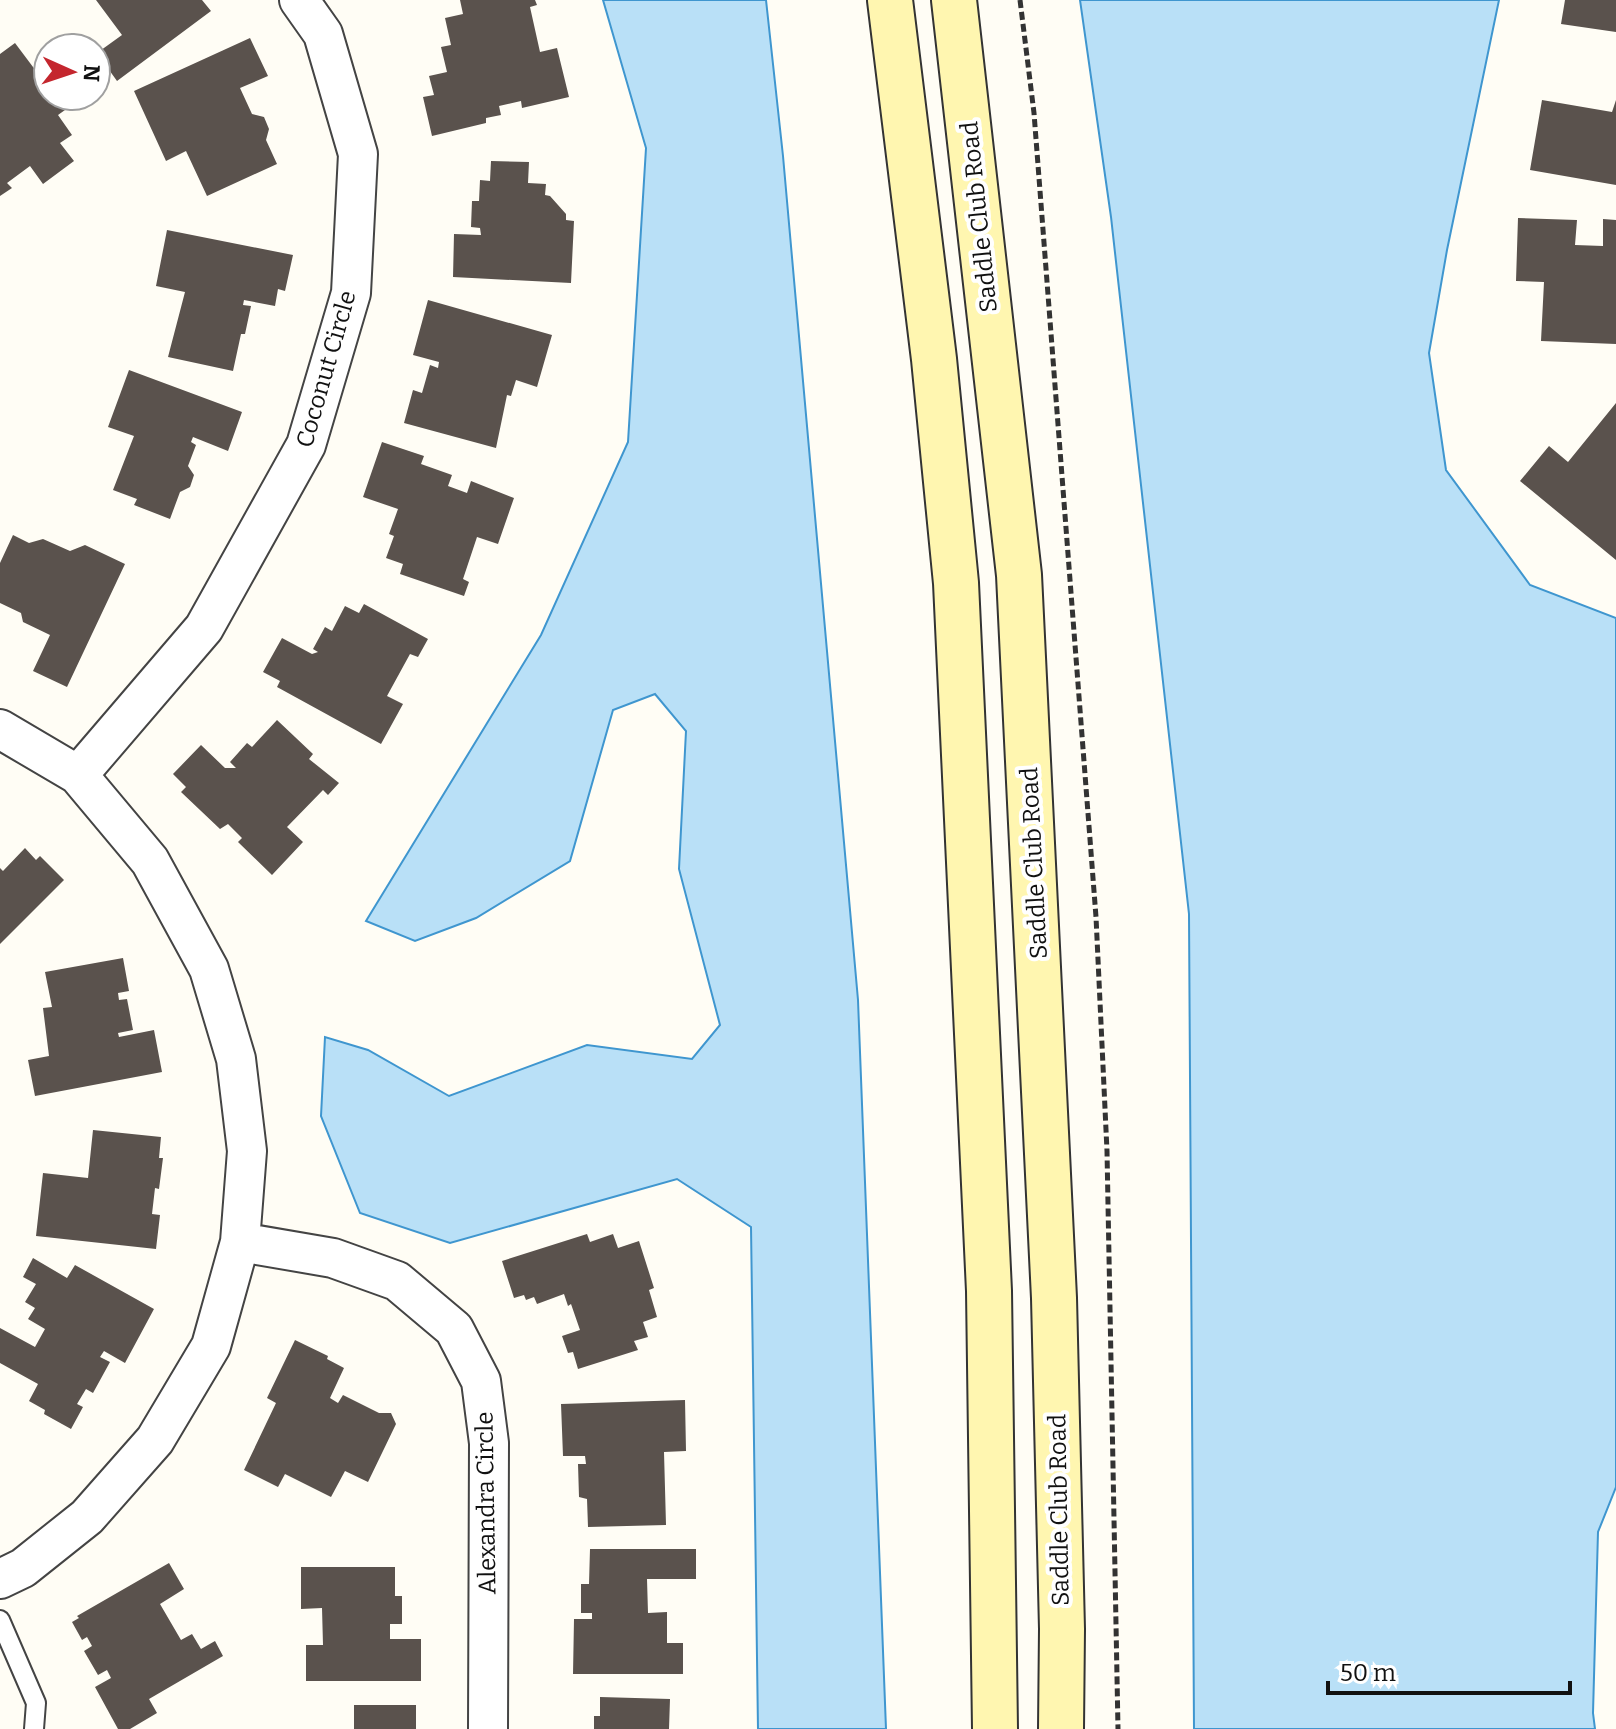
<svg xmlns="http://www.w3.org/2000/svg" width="1616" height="1729" font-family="Bitter,serif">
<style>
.water{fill:#b9e0f7;stroke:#3f96cf;stroke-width:2}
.building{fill:#5a524d}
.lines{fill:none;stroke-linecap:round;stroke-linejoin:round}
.lane-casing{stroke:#444;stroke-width:22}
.street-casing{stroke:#444;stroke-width:42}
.secondary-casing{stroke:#333;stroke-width:48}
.path{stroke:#333;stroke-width:5;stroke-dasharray:8 4;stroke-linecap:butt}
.lane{stroke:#fff;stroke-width:18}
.street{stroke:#fff;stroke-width:38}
.secondary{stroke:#fff6b0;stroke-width:44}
.labels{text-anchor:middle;stroke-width:8;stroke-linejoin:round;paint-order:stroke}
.street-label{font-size:24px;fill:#111;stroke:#fff}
</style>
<rect width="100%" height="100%" fill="#fffdf5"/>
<path class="water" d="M603,0H766L783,156L858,1000L886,1729H758L751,1227L677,1179L450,1243L360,1213L321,1116L325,1037L368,1050L449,1096L587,1045L692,1059L720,1025L679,869L686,731L655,694L613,710L570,861L476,918L415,941L366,921L541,635L628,442L646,148Z
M1080,0H1499L1447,250L1429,353L1446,470L1530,585L1616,618V1487L1598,1532L1593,1713L1595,1729H1194L1189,914L1111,217Z"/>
<path class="building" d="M96,0H202L211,11L117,81L97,53L122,35Z
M460,0H535L537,5L530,7L540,52L557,48L569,97L522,108L521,101L499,106L501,115L486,118V123L432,136L423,97L434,95L429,76L447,72L441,47L451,45L445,18L463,14Z
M1565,0H1616V32L1561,24Z
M250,38L268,76L240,88L252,114L264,117L269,129L266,140L277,164L207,196L186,151L166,161L134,91Z
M15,43L48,87V96H55L65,110L58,115L72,135L60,143L74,161L43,184L30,166L7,183L12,188L0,196V54Z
M1542,100L1612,112L1616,100V185L1530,170Z
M491,161L529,162L528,183L546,184L545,195L550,196L566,214V220L574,221L571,283L453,277L454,234L481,235L480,228L471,227L472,201H479L480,180L490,181Z
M1518,218L1577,220L1575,245L1603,246V219L1616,220V344L1541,341L1544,282L1516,281Z
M167,230L293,255L285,291L278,289L275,306L244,300L243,305L251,306L245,334H241L233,371L168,357L185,292L156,286Z
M428,300L552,335L537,387L516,380L511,396L507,395L496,448L404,423L413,390L422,393L430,365L438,368L439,362L413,355Z
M129,370L242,412L228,451L193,437L191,442L196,445L188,466L194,475L190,487L180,492L170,519L134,505L137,499L113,490L134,436L108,427Z
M1616,403V560L1520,481L1549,446L1568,462Z
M382,442L424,456L421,464L452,475L448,486L467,493L471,481L514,498L498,544L477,537L463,579L469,582L464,596L400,574L403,564L386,558L394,536L389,534L398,509L363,497Z
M13,535L29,543L43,539L70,551L85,545L125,564L67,687L33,671L50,635L23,622L21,613L0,603V563Z
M364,604L428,639L418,657L410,654L387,696L403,704L381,744L277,687L280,681L263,672L282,638L312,654L318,652L313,649L325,627L332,631L345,606L359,613Z
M277,720L313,754L309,759L339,783L328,795L323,790L287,827L303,842L272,875L238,842L242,838L228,824L220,829L181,792L186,787L173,774L201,745L225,768H236L230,762L247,743L252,747Z
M25,848L36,860L40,856L64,880L0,944V868L3,871Z
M123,958L129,991L118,993L119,1000L127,999L133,1030L118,1033L119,1037L154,1030L162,1072L35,1096L28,1060L49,1056L43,1008L52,1007L45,972Z
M93,1130L161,1137L159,1158H163L159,1189L155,1188L152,1214L160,1215L156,1249L36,1236L43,1173L88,1178Z
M587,1234L590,1242L613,1234L618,1248L639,1241L654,1288L649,1290L657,1317L643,1322L648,1337L634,1341L638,1350L578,1369L573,1352L568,1353L562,1336L580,1330L571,1304L568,1306L564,1294L537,1304L534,1297L526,1300L524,1295L514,1298L502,1261Z
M33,1258L67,1278L75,1265L154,1309L125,1363L104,1351L100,1357L110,1362L93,1393L86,1389L77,1404L83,1407L71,1429L44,1414L45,1410L29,1401L38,1384L0,1363V1328L35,1347L45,1329L28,1319L35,1308L25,1302L36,1284L23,1277Z
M295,1340L328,1356L327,1359L344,1368L330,1398L338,1403L343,1395L379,1413H391L396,1424L368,1482L345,1471L331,1497L285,1474L278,1487L244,1470L276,1403L267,1398Z
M685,1400L686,1451L664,1452L666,1525L588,1527L587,1499L579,1497L578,1464H586L585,1456H563L561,1404Z
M590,1549H696V1579H647L648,1613L667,1612V1643H683V1674H573L574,1619H592V1613H581V1584H589Z
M169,1563L184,1589L160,1604L181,1640L192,1634L201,1649L215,1641L223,1656L149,1699L157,1713L130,1729H118L95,1687L111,1678L107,1670L98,1675L84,1651L92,1646L87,1637L82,1640L72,1622L79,1618L77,1616Z
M301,1567H395V1596H402V1624H390V1639H421V1681H306V1645H323L322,1608L301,1609Z
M600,1697L670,1699L669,1729H594V1716H600Z
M354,1705H416V1729H354Z"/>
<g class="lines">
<g class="lane-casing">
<path id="lane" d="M0,1620L36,1703L34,1729"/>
</g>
<g class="street-casing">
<path id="street" d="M0,729L78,775L150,861L209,969L236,1059L247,1151L240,1242L211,1346L155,1440L87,1517L23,1568L0,1579
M78,775L204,628L306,445L351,293L358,154L323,34L299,0
M240,1242L333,1258L397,1281L454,1329L481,1381L489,1443L488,1729"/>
</g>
<g class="secondary-casing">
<path id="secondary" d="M890,0L934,359L956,583L989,1291L995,1729
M954,0L1019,575L1054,1298L1062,1629L1061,1729"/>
</g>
<path class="path" d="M1020,0L1034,113L1096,917L1107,1151L1118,1729"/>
<use href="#lane" class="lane"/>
<use href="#street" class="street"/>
<use href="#secondary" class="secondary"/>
</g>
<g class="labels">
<g class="street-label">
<text transform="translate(979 217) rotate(-96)" y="8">Saddle Club Road</text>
<text transform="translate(326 369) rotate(-74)" y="8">Coconut Circle</text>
<text transform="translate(1034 863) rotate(-93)" y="8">Saddle Club Road</text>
<text transform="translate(486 1503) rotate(-91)" y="8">Alexandra Circle</text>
<text transform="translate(1059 1510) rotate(-91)" y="8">Saddle Club Road</text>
</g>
</g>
<g transform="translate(72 72) rotate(93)"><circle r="38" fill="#ffffff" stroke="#a0a0a0" stroke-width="2"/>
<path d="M0-6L14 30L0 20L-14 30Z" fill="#c4262e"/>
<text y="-12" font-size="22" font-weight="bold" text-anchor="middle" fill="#111111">N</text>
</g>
<path d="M1328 1681v12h242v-12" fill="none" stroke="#111111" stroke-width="4"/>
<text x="1340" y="1681" font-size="24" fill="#111111" stroke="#ffffff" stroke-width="6" paint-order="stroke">50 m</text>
</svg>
